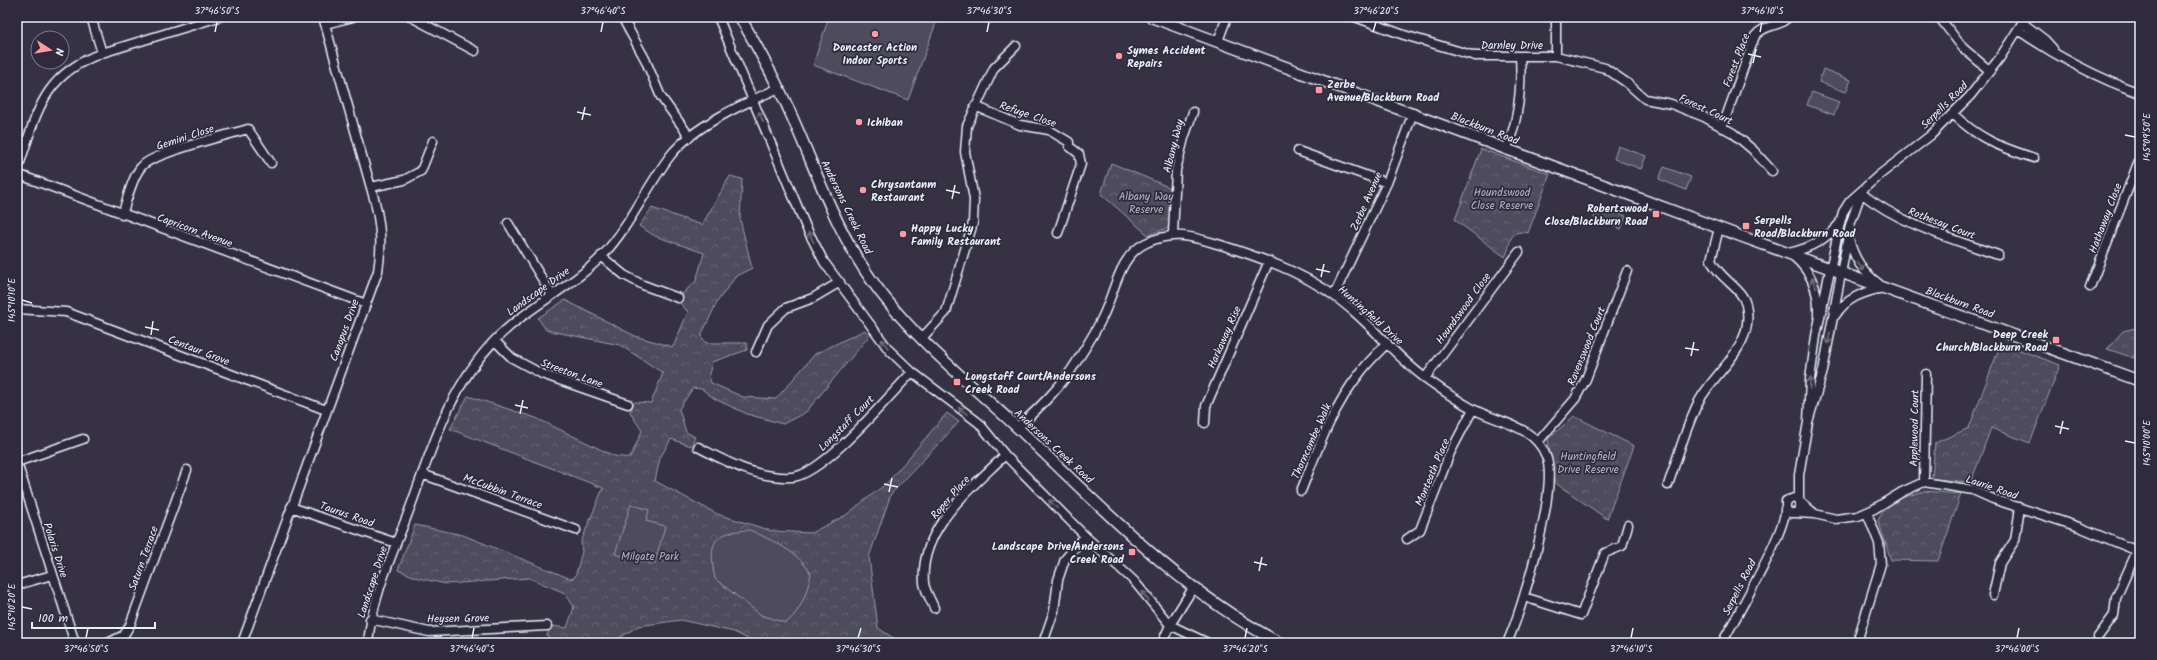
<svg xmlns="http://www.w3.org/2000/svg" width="2157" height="660" font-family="Kalam,sans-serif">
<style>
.park{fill:url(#park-crowns);stroke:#9a9eaa}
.pitch{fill:#4d4b5c;stroke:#9a9eaa}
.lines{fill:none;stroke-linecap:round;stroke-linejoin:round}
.minor-casing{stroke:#e8f1f8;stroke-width:11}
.major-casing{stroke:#e8f1f8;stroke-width:13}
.minor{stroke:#2f2a3d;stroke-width:8}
.major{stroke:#2f2a3d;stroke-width:10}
.oneway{stroke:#70707e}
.ticks{fill:none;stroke:#e8f1f8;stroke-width:1.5}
.poi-dot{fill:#ff9aa2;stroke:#2f2a3d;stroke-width:1.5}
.labels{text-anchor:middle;stroke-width:3.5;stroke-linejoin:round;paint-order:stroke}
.street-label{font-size:11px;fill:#e8f1f8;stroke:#2f2a3d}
.poi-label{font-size:11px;font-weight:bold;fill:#e8f1f8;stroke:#2f2a3d;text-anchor:start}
.park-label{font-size:11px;fill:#b2b7c1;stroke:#2f2a3d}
.neatline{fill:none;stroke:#e8f1f8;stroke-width:1.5}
.ticks-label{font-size:10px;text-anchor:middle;fill:#e8f1f8}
</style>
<defs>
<pattern id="park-crowns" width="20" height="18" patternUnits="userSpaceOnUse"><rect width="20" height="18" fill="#4d4b5c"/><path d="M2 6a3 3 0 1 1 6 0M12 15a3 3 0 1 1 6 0" fill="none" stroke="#676574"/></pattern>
</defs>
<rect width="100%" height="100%" fill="#363244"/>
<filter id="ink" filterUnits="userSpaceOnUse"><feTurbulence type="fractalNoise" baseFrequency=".025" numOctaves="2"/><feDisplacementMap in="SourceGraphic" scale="8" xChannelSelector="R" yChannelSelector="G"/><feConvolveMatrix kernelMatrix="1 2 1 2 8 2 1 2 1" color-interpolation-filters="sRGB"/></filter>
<g filter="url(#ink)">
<path class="park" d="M1481,149L1550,174L1528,233C1506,228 1512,246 1505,257L1455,220Z
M1111,163L1171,188V227L1148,235L1101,194Z
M730,176L742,179L740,219L752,268L736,276L717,302L701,336L706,343H747V350L712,362L709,375L711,383L743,397L776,399L815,354L865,330L869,336L806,412L783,424L747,414L715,399L702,389L693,388L679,409L686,432L695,437L691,446L671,439L660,458L655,481L717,514L772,531L811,533L846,515L887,483L947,413L959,422L891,494L869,557L878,628L901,643H756L734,632L681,620L638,626L612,643H551L547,635L551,626L567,628L574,607L565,593L529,578L446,584L418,578L398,570L415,525L463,535L571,579L575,577L582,552L581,542L603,488L450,429L468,396L536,418L614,456L630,458L642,431L630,412L634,402L651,403L663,373L620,345L546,330L538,318L565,300L635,336L673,347L688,312L680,303L682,294L696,281L704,253L655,236L639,226L652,208L702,225Z
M2140,327V347L2134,358L2107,349L2123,331Z
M2001,343L2060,365L2030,443L1991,428L1971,482L1932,479L1935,443L1969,428Z
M1574,416L1634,446L1607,519L1554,482L1548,439Z
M1924,491L1961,494L1938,561L1891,560L1878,520L1889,502Z"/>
<path class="pitch" d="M829,17H938L908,100L813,65Z
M1823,69L1851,80L1846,92L1819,82Z
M1812,92L1839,102L1834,115L1807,105Z
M1618,146L1646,156L1641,169L1614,159Z
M1664,167L1691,177L1686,190L1659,179Z
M1598,206L1626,216L1621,229L1594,218Z
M631,504L649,510L646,521L665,526L654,565L615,554Z
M750,530C773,541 798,551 811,574C806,594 802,610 786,623L761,615L715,579C708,542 712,532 750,530Z"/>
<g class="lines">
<g class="minor-casing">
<path id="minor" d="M91,17L102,53
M411,17L475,51
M622,17L645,59L661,97L690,137
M718,17L806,227L824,262L889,350L912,372L979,423L1005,455L1085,536L1134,581L1170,625L1208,643
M1355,17L1404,35L1475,56H1556L1605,68L1627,83L1645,99L1671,104L1704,117L1733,133L1753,150L1772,171
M1939,17L1963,48L1990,71
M2023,23L2045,40L2053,49
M325,24L353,17
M2018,30C2054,55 2099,79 2140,93
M1218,41L1227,17
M1556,56V17
M975,106L1020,125L1049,130L1069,142V146L1079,154L1081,164L1058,233
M1953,114C1979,139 2000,147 2034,158
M1722,128L1755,36C1766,23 1779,28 1788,17
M1506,150C1519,119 1522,89 1520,56
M1298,151L1387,183
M17,171C37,115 40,76 102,53L219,17
M17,174L366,304
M371,187L404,180L421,171L433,141
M1861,193C1902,225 1950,238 1998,255
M122,215C127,201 132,176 142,166C153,153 228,135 248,129L271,163
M508,223L552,295
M1173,234L1176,170L1184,138L1193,112
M1849,239C1854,259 1863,272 1879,284
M1789,253C1810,248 1826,240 1840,223
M601,256L624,275L643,285L678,298
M1794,257C1812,272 1819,291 1818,315
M2090,287L2140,158
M1334,295L1387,183L1413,113
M17,309L66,312L326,410
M1835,316C1846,298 1863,292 1883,288
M922,338L946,312L973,223L974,199L965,152L967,126L994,68L1016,46
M495,341L512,358L542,374L628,404
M756,352L768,325L786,308L813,298L840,282
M1425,378L1519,252
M1808,422L1810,379L1816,336L1840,223L1843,212L1850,201L1878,176L1931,135L1970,96L1999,59L2026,17
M1205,423L1206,406L1269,261
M1017,428C1039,408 1062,386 1077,361C1086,347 1095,333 1102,318C1115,293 1118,256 1146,243C1175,229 1196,238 1224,246C1271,261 1315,277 1352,310C1378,332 1400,361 1428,380C1442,390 1458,401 1473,409C1499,423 1534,425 1546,456C1559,487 1522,611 1507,643
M1538,442L1575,399L1586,379L1627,271
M698,447C727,462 758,479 792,477C823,475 889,396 912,372
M17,462L83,439
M17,463L75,643
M422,474L576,530
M1924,482L1926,374
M1668,485C1677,459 1685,430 1697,405C1713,371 1756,348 1746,305C1742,287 1719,279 1711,260L1719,228
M1301,491C1317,451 1332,408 1360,373C1368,362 1378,353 1387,343
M1799,501V475L1808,422L1823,371L1850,225L1861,193
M1799,502L1800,509L1795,513H1790L1786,510V501L1794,498L1797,499L1814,513
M291,507L396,543
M1795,513L1815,514L1836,519L1858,516L1874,509L1902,492L1924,482L1973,490L1993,499L2079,527L2140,552
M1407,539L1420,530L1450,453L1473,409
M17,585L52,575
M1993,595L2000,563L2015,540L2020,507
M1524,597L1581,615L1605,553L1622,546L1628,525
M934,608C931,600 925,591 924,583C919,528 971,489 1005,455
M370,619L429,632L547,626
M2098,637L2114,615L2116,598L2137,551
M1857,642L1881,564L1879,543L1867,513
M108,643L124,635L130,625L187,470
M242,643L378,271C382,245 381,228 375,202L323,17
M368,643C372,599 391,557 407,516C431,452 447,390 495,340C527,307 571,288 603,255C630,226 646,188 670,156C693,126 745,103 779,88
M1043,643L1054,611L1058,580L1065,559L1085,536
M1162,643L1170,625L1193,588
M1722,643C1735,619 1787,530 1785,509"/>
</g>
<g class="major-casing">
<path id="major" d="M740,17C759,50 778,84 793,119C814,166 831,216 859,261C899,327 963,377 1019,429C1100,506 1180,591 1280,643
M1151,17L1743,237L2140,381"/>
</g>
<use href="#minor" class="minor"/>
<use href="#major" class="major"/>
</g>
<defs><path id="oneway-shaft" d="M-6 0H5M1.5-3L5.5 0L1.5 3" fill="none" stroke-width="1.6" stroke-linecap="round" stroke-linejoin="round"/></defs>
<g class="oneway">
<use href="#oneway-shaft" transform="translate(761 117) rotate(-113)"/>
<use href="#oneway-shaft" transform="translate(811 237) rotate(-116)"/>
<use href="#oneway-shaft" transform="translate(1860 266) rotate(54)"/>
<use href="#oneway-shaft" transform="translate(1814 283) rotate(-114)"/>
<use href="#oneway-shaft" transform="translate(1829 338) rotate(100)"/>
<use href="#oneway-shaft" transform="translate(885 344) rotate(-125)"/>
<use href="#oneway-shaft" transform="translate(1810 383) rotate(-86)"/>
<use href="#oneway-shaft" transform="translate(963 411) rotate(-142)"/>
<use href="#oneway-shaft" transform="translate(1053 504) rotate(-135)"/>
<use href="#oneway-shaft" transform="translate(1145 596) rotate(-127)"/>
</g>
</g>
<path class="ticks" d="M215,32L217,22M601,32L603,22M987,32L989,22M1373,32L1376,22M1760,32L1762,22M1748,54L1761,57M1753,63L1756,49M577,112L591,115M582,120L585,107M2125,135L2135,137M946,190L960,193M952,199L955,185M1316,269L1330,272M1321,277L1324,264M22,300L32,303M145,327L159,330M151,335L153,321M1685,348L1699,350M1691,356L1694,342M515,405L528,408M520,414L523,400M2055,426L2069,429M2060,434L2063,421M2125,441L2135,443M884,484L898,487M889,492L892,478M1254,562L1267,565M1259,571L1262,557M22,607L32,609M86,638L88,628M472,638L474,628M858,638L861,628M1245,638L1247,628M1631,638L1633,628M2017,638L2019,628"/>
<g class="poi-dot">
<circle cx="875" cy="34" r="4"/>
<circle cx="1119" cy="56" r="4"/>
<rect x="1315" y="86" width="8" height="8" rx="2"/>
<circle cx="859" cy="122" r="4"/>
<circle cx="863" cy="190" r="4"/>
<rect x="1652" y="210" width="8" height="8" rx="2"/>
<rect x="1742" y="222" width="8" height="8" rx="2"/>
<circle cx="903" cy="234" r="4"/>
<rect x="2052" y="336" width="8" height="8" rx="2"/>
<rect x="953" y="378" width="8" height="8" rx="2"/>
<rect x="1128" y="548" width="8" height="8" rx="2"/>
</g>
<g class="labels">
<g class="street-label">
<text x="1512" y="49">Darnley Drive</text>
<text transform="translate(1736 60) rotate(-69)" y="4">Forest Place</text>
<text transform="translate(1944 105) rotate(-45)" y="4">Serpells Road</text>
<text transform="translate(1706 109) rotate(25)" y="4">Forest Court</text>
<text transform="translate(1028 114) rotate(19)" y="4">Refuge Close</text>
<text transform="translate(1485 128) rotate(21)" y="4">Blackburn Road</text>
<text transform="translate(185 137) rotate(-18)" y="4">Gemini Close</text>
<text transform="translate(1173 146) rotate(-76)" y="4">Albany Way</text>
<text transform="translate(1366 201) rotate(-66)" y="4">Zerbe Avenue</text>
<text transform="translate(847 207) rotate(64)" y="4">Andersons Creek Road</text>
<text transform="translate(2105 218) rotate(-69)" y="4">Hathaway Close</text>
<text transform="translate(1942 223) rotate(21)" y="4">Rothesay Court</text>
<text transform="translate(195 230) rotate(20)" y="4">Capricorn Avenue</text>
<text transform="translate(538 291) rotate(-36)" y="4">Landscape Drive</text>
<text transform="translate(1960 302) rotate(20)" y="4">Blackburn Road</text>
<text transform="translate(1463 308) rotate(-54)" y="4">Houndswood Close</text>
<text transform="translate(1371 315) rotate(42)" y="4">Huntingfield Drive</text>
<text transform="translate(344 330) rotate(-70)" y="4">Canopus Drive</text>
<text transform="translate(1224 337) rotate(-66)" y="4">Harkaway Rise</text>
<text transform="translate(1586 346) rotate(-68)" y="4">Ravenswood Court</text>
<text transform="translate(199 350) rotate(21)" y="4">Centaur Grove</text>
<text transform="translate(572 373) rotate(20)" y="4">Streeton Lane</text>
<text transform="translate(846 423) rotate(-45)" y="4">Longstaff Court</text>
<text transform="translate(1914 428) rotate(-89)" y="4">Applewood Court</text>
<text transform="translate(1311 441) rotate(-66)" y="4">Thorncombe Walk</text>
<text transform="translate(1054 446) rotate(43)" y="4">Andersons Creek Road</text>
<text transform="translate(1432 472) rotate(-67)" y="4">Monteath Place</text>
<text transform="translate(1992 487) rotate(19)" y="4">Laurie Road</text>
<text transform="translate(503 491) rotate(20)" y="4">McCubbin Terrace</text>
<text transform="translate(950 497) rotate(-49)" y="4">Roper Place</text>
<text transform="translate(347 514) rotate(19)" y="4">Taurus Road</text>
<text transform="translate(56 550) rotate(72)" y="4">Polaris Drive</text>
<text transform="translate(143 558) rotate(-70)" y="4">Saturn Terrace</text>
<text transform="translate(372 582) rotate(-72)" y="4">Landscape Drive</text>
<text transform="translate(1739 587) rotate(-63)" y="4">Serpells Road</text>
<text transform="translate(458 618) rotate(-1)" y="4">Heysen Grove</text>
</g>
<g class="poi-label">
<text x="875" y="51" text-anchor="middle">Doncaster Action<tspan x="875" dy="13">Indoor Sports</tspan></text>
<text x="1127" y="54">Symes Accident<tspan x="1127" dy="13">Repairs</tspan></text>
<text x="1327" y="88">Zerbe<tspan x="1327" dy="13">Avenue/Blackburn Road</tspan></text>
<text x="867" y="126">Ichiban</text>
<text x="871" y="188">Chrysantanm<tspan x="871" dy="13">Restaurant</tspan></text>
<text x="1648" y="212" text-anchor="end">Robertswood<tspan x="1648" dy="13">Close/Blackburn Road</tspan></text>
<text x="1754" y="224">Serpells<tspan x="1754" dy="13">Road/Blackburn Road</tspan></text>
<text x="911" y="232">Happy Lucky<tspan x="911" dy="13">Family Restaurant</tspan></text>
<text x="2048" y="338" text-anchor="end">Deep Creek<tspan x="2048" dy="13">Church/Blackburn Road</tspan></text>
<text x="965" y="380">Longstaff Court/Andersons<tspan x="965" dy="13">Creek Road</tspan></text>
<text x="1124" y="550" text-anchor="end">Landscape Drive/Andersons<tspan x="1124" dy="13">Creek Road</tspan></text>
</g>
<g class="park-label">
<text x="1502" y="196">Houndswood<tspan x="1502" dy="13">Close Reserve</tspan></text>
<text x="1146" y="200">Albany Way<tspan x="1146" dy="13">Reserve</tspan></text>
<text x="1588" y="460">Huntingfield<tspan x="1588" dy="13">Drive Reserve</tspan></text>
<text x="650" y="560">Milgate Park</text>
</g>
</g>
<rect width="2157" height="660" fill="none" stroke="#2f2a3d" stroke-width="44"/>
<g transform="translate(50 50) rotate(102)"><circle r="19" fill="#2f2a3d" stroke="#797a88"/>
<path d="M0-3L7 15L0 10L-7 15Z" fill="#ff9aa2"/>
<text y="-6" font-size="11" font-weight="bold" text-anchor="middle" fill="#e8f1f8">N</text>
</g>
<path d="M32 622v6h123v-6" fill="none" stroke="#e8f1f8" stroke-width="2"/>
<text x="38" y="622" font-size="12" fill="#e8f1f8" stroke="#2f2a3d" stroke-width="3" paint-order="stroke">100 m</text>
<rect x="22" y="22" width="2113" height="616" class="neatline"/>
<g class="ticks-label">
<text x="217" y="14">37°46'50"S</text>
<text x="603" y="14">37°46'40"S</text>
<text x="989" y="14">37°46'30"S</text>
<text x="1376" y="14">37°46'20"S</text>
<text x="1762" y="14">37°46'10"S</text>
<text transform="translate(2146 137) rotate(-90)" y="4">145°09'50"E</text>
<text transform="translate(11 300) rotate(-90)" y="4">145°10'10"E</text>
<text transform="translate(2146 443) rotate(-90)" y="4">145°10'00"E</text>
<text transform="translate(11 607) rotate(-90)" y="4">145°10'20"E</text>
<text x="86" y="652">37°46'50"S</text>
<text x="472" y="652">37°46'40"S</text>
<text x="858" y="652">37°46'30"S</text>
<text x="1245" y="652">37°46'20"S</text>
<text x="1631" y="652">37°46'10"S</text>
<text x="2017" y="652">37°46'00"S</text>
</g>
</svg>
